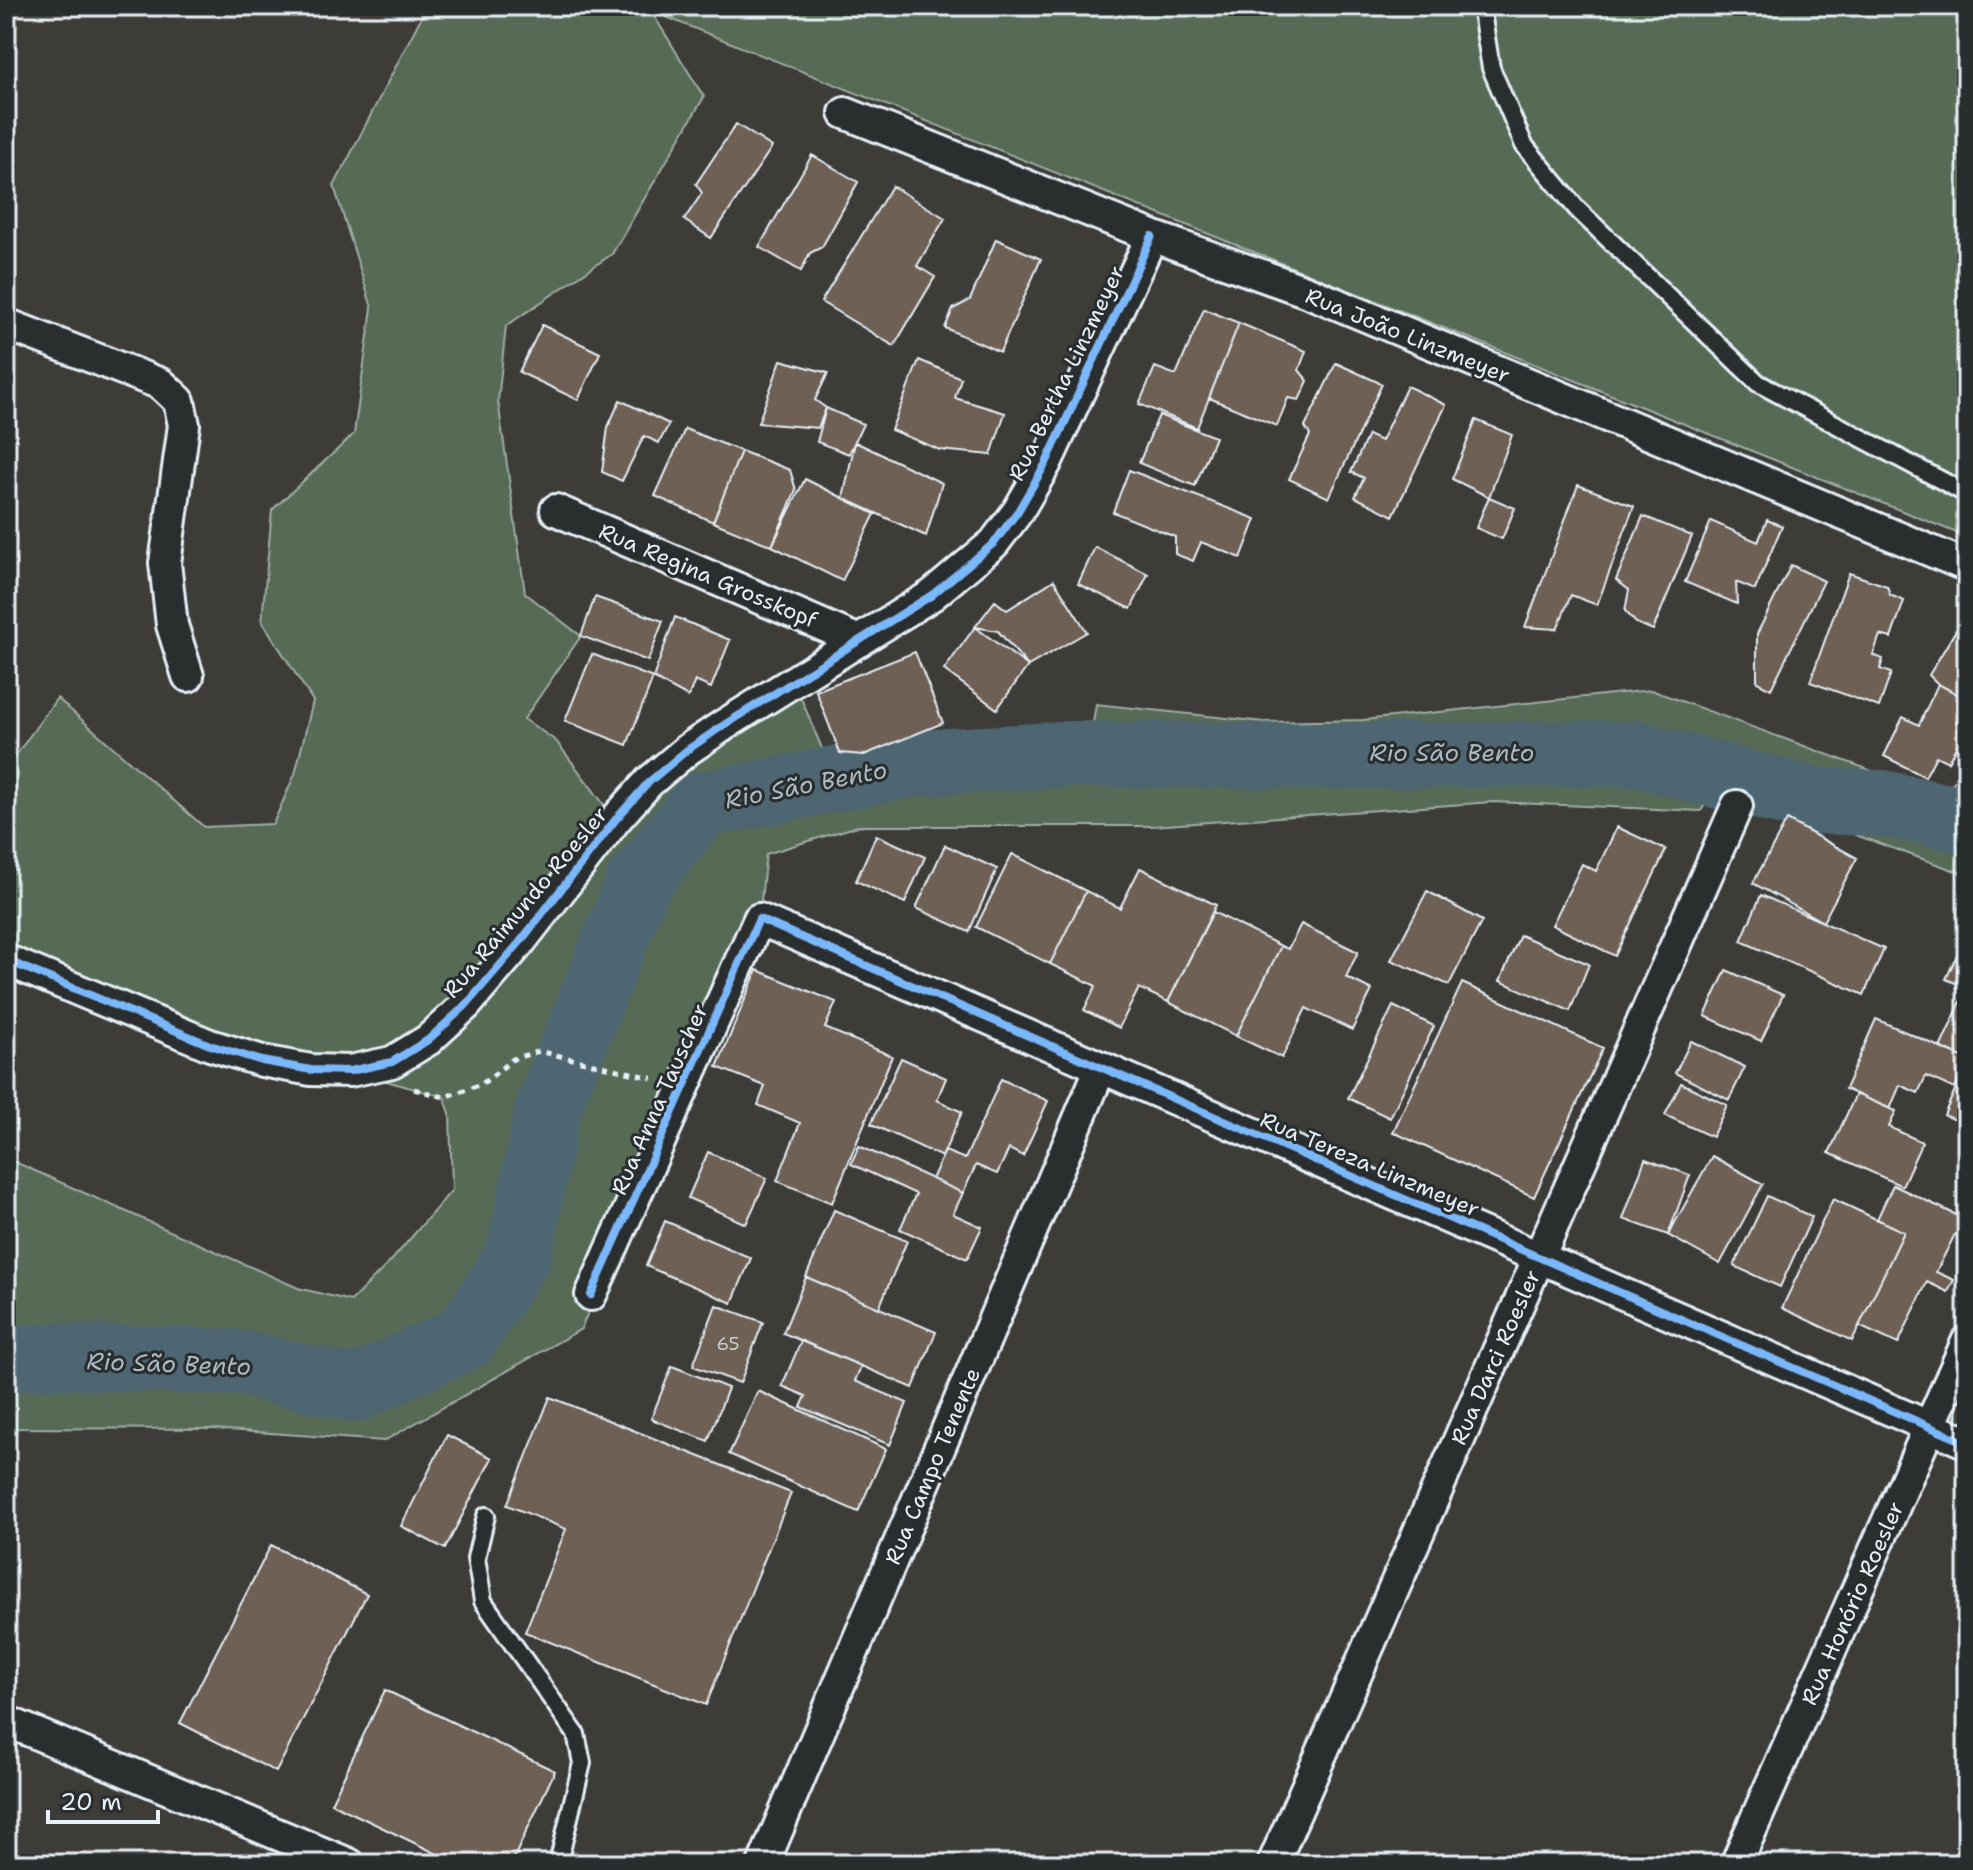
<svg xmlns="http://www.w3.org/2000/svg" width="1973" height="1870" font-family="'Shantell Sans',sans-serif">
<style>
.green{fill:#576b56;stroke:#a0aea7;stroke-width:2}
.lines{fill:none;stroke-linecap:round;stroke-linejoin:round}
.river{stroke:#4d6672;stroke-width:66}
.building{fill:#6e6054;stroke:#e8f1f8;stroke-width:2}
.service-casing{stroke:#e8f1f8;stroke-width:22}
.minor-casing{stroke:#e8f1f8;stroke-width:36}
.path{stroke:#e8f1f8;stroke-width:5;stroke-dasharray:6 6;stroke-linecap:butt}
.service{stroke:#2a2d2e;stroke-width:16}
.minor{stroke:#2a2d2e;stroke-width:30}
.cycleway-casing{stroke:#2a2d2e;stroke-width:13}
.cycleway{stroke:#7ab7fb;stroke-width:8}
.labels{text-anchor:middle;stroke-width:6;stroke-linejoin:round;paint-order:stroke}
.number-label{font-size:18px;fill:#cacdcf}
.street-label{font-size:22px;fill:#e8f1f8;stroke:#2a2d2e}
.water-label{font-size:24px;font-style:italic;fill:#aab9c2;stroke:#2a2d2e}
</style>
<rect width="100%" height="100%" fill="#3e3c39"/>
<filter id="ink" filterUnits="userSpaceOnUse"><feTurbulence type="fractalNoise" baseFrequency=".0125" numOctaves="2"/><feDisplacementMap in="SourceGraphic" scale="16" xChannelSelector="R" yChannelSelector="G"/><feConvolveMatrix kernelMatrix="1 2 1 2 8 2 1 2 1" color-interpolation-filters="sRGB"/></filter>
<g filter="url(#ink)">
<path class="green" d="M427,6H1967V537L651,11L704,97L612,254L506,326L498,401L525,593L581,636L524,719L556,741L615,819L794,681L835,780L918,763L1088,754L1096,704L1264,722L1363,720L1651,690L1938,795L1967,771V875L1814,820L1815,801L1722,777L1701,811L1493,802L1152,826H858L766,854L759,919L684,1086L581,1329L384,1441L213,1429L6,1428V1158L298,1288L351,1301L392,1260L452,1190L450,1113L444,1097L350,1071L311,1070L6,960V769L57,698L204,827L273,824L295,774L313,701L262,621L272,510L354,434L372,308L334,186Z"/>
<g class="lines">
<path class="river" d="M6,1359L60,1356L241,1363L355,1389L466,1337L519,1254L548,1109L638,883L701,805L918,763L1071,754L1320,756L1633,753L1815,801L1882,803L1967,821"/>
</g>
<path class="building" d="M736,124L772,147L711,238L684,220L702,193L696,184Z
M812,155L858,182L822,247L810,253L801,271L759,247Z
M892,186L945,218L917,266L935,277L894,346L821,302Z
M996,239L1041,259L1000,352L945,328L953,309L970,300Z
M1204,309L1239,323L1197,428L1139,404L1155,367L1176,375Z
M1239,323L1306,351L1299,370L1308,381L1299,400L1288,398L1277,426L1209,398Z
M542,325L600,353L578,400L519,372Z
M781,360L828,373L815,400L826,408L818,428L758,423Z
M919,360L961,378L955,398L1005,413L991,455L940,450L891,430Z
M1336,363L1382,384L1329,498L1289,479L1310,435L1305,427Z
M1407,386L1446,405L1393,516L1355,497L1364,478L1351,472L1368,435L1381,441Z
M620,400L669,424L659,443L644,436L622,481L602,472L608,427Z
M826,408L863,424L849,454L817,442Z
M1159,415L1215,437L1195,486L1139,463Z
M1476,420L1512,435L1489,497L1452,479Z
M685,429L741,451L713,522L655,496Z
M855,442L942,483L926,536L843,498Z
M741,451L790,470L796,490L772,546L713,522Z
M1129,470L1256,519L1241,558L1201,542L1193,561L1175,554V537L1113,512Z
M805,479L875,514L842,581L772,546Z
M1578,485L1634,506L1597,605L1571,595L1557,629L1525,627Z
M1489,497L1515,508L1502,539L1476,528Z
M1643,516L1692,536L1653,630L1636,623L1625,611L1629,590L1616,580Z
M1767,520L1782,526L1755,590L1736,582L1737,604L1685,582L1711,521L1758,542Z
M1095,547L1148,574L1131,609L1078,584Z
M1791,565L1824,581L1771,689L1757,682V634Z
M1849,573L1887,586L1890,595L1904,601L1891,638L1880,635L1873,655L1883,659L1880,669L1891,673L1879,707L1810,682Z
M1054,580L1087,632L1028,666L998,631L975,627L995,601L1007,610Z
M595,597L663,621L648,661L581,636Z
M675,617L730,640L711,688L695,681L688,697L653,678Z
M975,627L1028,666L997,709L944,670Z
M1956,630L1967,637V699L1938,684L1929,675Z
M915,652L943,723L864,755L840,753L816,691Z
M592,654L653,678L627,745L565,721Z
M1938,684L1967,699L1956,722L1963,734L1948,762L1936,756L1925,777L1884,756L1903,717L1919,725Z
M1787,820L1857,858L1823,922L1753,883Z
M1617,827L1666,850L1615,956L1552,925L1582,864L1596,871Z
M876,835L925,857L905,903L856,881Z
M945,845L997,869L969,932L916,908Z
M1012,854L1086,891L1050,964L976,927Z
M1140,868L1216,905L1168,1002L1139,988L1119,1028L1084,1010L1096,986L1050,964L1086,891L1120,908Z
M1427,891L1482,921L1449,985L1391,960Z
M1761,895L1884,949L1864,995L1741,941Z
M1213,912L1281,946L1236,1036L1168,1002Z
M1301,924L1358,952L1346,977L1372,990L1352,1030L1306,1008L1282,1058L1236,1036L1281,946L1288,949Z
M1967,933V988L1946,979Z
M1520,935L1589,964L1570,1011L1500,981Z
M757,970L836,1002L825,1028L892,1056L832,1203L777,1181L800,1123L758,1105L765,1086L717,1067Z
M1726,970L1783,995L1761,1041L1705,1016Z
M1462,983L1603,1048L1534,1197L1393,1132Z
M1967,988V1059L1940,1048Z
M1393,1006L1434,1026L1390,1118L1348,1098Z
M1876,1019L1967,1059L1955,1089L1926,1076L1918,1093L1900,1085L1890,1109L1845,1089Z
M1691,1041L1745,1067L1729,1100L1675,1073Z
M901,1058L946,1078L937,1100L962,1112L942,1157L871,1124Z
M1967,1063V1125L1944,1115Z
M1001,1079L1048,1101L1023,1156L1009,1149L997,1174L976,1165L963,1193L932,1179L945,1151L965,1159Z
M1681,1083L1727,1105L1712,1137L1665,1115Z
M1856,1094L1896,1111L1889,1127L1922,1142L1902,1186L1829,1153Z
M859,1146L963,1193L953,1214L982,1227L967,1259L900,1229L916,1194L851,1164Z
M708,1152L767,1178L746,1224L688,1198Z
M1712,1156L1763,1184L1720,1264L1668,1235Z
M1645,1159L1690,1175L1668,1235L1623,1219Z
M1893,1185L1967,1220V1239L1955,1234L1936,1272L1954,1280L1948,1292L1927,1282L1898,1344L1859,1326L1904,1232L1877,1219Z
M1767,1196L1812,1217L1780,1287L1734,1266Z
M1833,1199L1904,1232L1852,1341L1782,1308Z
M834,1210L907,1241L879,1308L806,1277Z
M665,1221L751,1258L732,1303L646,1266Z
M806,1277L936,1332L913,1388L783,1333Z
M716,1305L763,1322L740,1383L693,1366Z
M801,1341L861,1366L855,1381L907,1403L890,1445L801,1407L806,1396L782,1386Z
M672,1366L728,1388L708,1441L651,1419Z
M758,1391L886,1449L858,1512L729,1454Z
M550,1397L791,1493L706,1705L525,1632L566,1529L507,1505Z
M447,1435L492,1458L445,1549L401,1526Z
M271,1545L367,1594L276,1772L180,1723Z
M385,1690L555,1771L511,1864H458L331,1803Z"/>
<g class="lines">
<g class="service-casing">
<path id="service" d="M1481,6L1491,68L1524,145L1577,209L1758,383L1967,494
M486,1516L476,1558L483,1601L576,1734L582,1763L558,1864"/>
</g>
<g class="minor-casing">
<path id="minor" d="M845,113L1152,236L1308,292L1967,566
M6,324L161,384L179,401L184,425L165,563L172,625L188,676
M556,510L859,641
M6,960L210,1045L262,1061L311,1070L350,1071L392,1062L428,1040L466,1005L520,942L616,819L649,782L687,750L724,725L932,595L994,543L1018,511L1046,463L1152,236
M591,1295L759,919L1967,1443
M6,1721L349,1864
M763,1864L1101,1067
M1273,1864L1737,806
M1736,1864L1967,1342"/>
</g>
<path class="path" d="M414,1089L444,1097L482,1084L513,1059L539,1051L652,1078"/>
<use href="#service" class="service"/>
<use href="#minor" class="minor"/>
<g class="cycleway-casing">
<path id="cycleway" d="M6,960L210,1045L262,1061L311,1070L350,1071L392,1062L428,1040L466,1005L520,942L616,819L649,782L687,750L724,725L932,595L994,543L1018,511L1046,463L1152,236
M591,1295L759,919L1967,1443"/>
</g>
<use href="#cycleway" class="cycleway"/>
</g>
</g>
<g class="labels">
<g class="number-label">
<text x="728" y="1350">65</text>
</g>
<g class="street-label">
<text transform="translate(1408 335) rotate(22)" y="8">Rua João Linzmeyer</text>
<text transform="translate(1066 373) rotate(-64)" y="8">Rua Bertha Linzmeyer</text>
<text transform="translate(708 575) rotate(23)" y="8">Rua Regina Grosskopf</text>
<text transform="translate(525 902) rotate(-50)" y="8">Rua Raimundo Roesler</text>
<text transform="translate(659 1099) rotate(-66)" y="8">Rua Anna Tauscher</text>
<text transform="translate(1370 1164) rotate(23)" y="8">Rua Tereza Linzmeyer</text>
<text transform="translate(1495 1357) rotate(-66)" y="8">Rua Darci Roesler</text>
<text transform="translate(932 1466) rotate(-67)" y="8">Rua Campo Tenente</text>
<text transform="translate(1852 1603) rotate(-66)" y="8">Rua Honório Roesler</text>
</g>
<g class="water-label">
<text x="1452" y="761">Rio São Bento</text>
<text transform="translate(806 785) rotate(-11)" y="8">Rio São Bento</text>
<text transform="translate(169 1364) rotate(2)" y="8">Rio São Bento</text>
</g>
</g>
<rect width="1973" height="1870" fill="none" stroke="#2a2d2e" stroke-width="32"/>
<rect x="16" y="16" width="1941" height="1838" fill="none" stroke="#e8f1f8" stroke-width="3" filter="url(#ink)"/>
<path d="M48 1810v12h110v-12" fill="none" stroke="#e8f1f8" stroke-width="4"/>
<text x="60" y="1810" font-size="24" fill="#e8f1f8" stroke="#2a2d2e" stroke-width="6" paint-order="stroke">20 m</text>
</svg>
